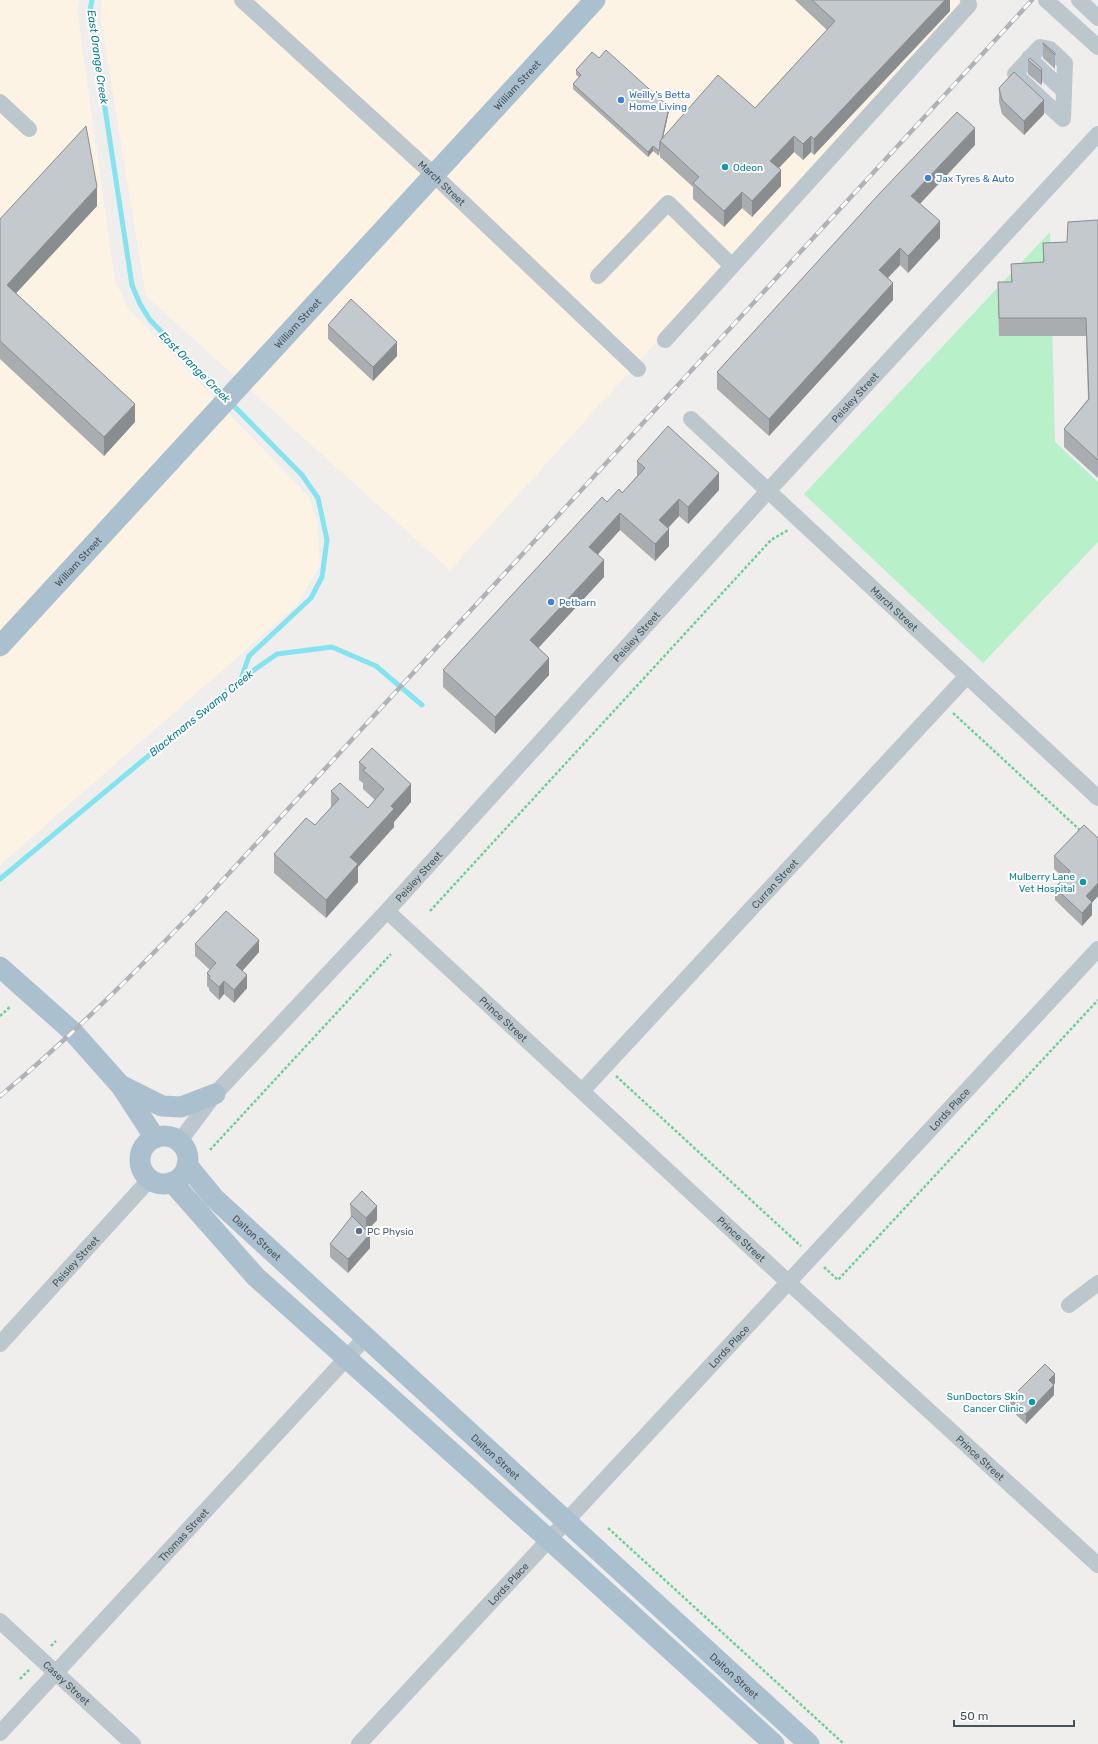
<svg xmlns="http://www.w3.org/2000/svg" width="1098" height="1744" font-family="Rubik,sans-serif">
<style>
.commercial{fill:#fcf3e4}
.green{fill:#b8f0c9}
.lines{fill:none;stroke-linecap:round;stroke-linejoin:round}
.stream{stroke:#83e3ef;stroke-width:5}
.path{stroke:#6fd097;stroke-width:2.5;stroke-dasharray:3 2;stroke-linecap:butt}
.minor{stroke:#bbc6cd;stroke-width:16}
.major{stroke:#abc0ce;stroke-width:21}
.rail-casing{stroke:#afb3b8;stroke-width:4.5}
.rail{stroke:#fff;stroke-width:3;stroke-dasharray:9;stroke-linecap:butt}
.wall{fill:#a9adb0}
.shaded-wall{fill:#898d90}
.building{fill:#c4c9cd;stroke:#898d90}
.shop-dot{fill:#3f7fe0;stroke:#fff;stroke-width:1.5}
.culture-dot{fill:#0f9aa8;stroke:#fff;stroke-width:1.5}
.service-dot{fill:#5c6f8a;stroke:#fff;stroke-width:1.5}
.labels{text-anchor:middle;stroke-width:4;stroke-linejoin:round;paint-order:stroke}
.street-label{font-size:10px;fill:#45535b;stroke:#fff}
.shop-label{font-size:10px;fill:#366cbe;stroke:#fff;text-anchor:start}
.culture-label{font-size:10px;fill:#0d838f;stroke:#fff;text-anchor:end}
.service-label{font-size:10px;fill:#4e5e75;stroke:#fff;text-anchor:start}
.water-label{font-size:11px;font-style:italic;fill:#087f8e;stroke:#fff}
</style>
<rect width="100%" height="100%" fill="#f0eded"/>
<path class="commercial" d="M0,0H79L77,10L115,281L128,308L309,497L317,522L320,565L297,605L0,865Z
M102,0H966L450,570L146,296L100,14Z"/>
<path class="green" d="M1050,232L1055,442L1098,482V542L983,663L804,494Z"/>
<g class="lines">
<path class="stream" d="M92,0L90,10L132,285L140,304L150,320L225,397
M230,402L302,475L318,498L327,540L322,577L311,598L249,656L241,679
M0,879L241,679L277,654L332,647L376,666L422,705"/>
<path class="path" d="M953,713L1082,832
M430,911L771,540L788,530
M0,1016L11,1006
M616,1076L801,1246
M210,1150L391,954
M824,1267L838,1280L1098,1000
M608,1528L844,1744
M51,1646L56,1641
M20,1679L30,1669"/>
<g class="minor">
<path id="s1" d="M242,0L434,175L638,369"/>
<path d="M1046,0L1098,47"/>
<path d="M1079,0L1098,18"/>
<path d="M1040,47L1050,49L1065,63L1063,119L1015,74Z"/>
<path d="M1029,58L1064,91"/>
<path d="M0,102L29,129"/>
<path d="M598,276L668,203L732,266"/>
<path d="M665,340L969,5L968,0"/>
<path id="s2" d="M691,419L1098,798"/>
<path id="s3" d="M387,911L788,1282L1098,1565"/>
<path id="s4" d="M582,1091L967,676"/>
<path id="s5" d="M179,1142L215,1094L387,911L768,491L1098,134"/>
<path d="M1069,1305L1098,1283"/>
<path id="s6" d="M0,1344L150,1179"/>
<path id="s7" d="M0,1621L133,1744"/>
<path id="s8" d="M0,1733L366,1337"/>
<path id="s9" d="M359,1744L1098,949"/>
</g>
<g class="major">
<path id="s10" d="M0,646L595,0"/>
<path d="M0,967L73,1032L121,1086L155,1138"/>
<path d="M122,1086L162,1106L181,1107L215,1094"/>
<circle cx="164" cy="1160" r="24"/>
<path id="s11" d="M187,1165L214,1198L809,1744"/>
<path d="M172,1182L256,1277L575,1563L774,1744"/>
</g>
<g class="rail-casing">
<path id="rail" d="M0,1096C70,1038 135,973 198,907L1032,0"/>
</g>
<use href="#rail" class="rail"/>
</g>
<path class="wall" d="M795,0H950V11L814,155L811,152L803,160L794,152L779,168L781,186L752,217L742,208L724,227L693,199V187L660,157V151L659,156L653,151L648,157L573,89V84L579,77L576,75V70L599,58L669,111L663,137L755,108L827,30Z
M1043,44L1055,53V69L1043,58Z
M1028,60L1042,69V83L1041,85L1028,74Z
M999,88L1044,114L1024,135L1002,114L999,102Z
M975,145L920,204L940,238L908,273L900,265L888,278L893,300L769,436L717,389V372Z
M97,206L16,293L135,422L104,456L0,359V219Z
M1098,220V478L1064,447V429L1088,399L1086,336H999L998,300V282H1011V264L1043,262V243L1067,242Z
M328,325L397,356L373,381L328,339Z
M637,461L719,490L688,524L679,516L668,528L669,546L655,561L620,530L598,554L604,577L538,648L549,675L495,734L443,687V670L607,502L622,493L637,476Z
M359,762L411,802L394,822V827L358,867V882L326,918L274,873V854L315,825L331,807V791L368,808L375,800L363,789V783L359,780Z
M1054,856L1098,896L1092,902V915L1082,926L1055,900V888L1064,878L1054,869Z
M195,944L259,952L242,971L247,988L234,1003L224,994L219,1000L209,990V988L207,986V973L210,970L195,956Z
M350,1204L377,1220L367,1231L370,1248L348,1273L330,1257V1244L351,1218Z
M1055,1383L1054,1385V1395L1026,1424L1010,1409V1399Z"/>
<path class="shaded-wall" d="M945,0H950V11L814,155V139Z
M1042,69V83L1041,85V71Z
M1044,100V114L1024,135V121Z
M669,107V111L662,142H661Z
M975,128V145L911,213V196Z
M794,136V152L770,177V161Z
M811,136V152L803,160V144Z
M653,146V151L648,157V152Z
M781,170V186L752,217V201Z
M97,187V206L7,303V285Z
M742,192V208L724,227V211Z
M940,221V238L908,273V256Z
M900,248V265L879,287V270Z
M893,283V300L769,436V419Z
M397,342V356L373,381V367Z
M135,404V422L104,456V437Z
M719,473V490L688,524V507Z
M679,499V516L659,538V520Z
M620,513V530L589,564V547Z
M669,529V546L655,561V544Z
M604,560V577L530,657V640Z
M549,658V675L495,734V717Z
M411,784V802L394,822V827L358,867V882L326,918V900L350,857L391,806Z
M1098,883V896L1090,905L1092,902V915L1082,926V913L1086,896Z
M259,940V952L236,978V965Z
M247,975V988L234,1003V990Z
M224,981V994L219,1000V987Z
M377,1206V1220L366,1232V1218Z
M370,1234V1248L348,1273V1259Z
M1055,1374V1383L1049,1390V1380Z
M1054,1385V1395L1026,1424V1414Z"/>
<path class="building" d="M812,0H945L814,139L811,136L803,144L794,136L770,161L781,170L752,201L742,192L724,211L693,183L699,177L660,141L718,75L755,108L835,21Z
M1043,43L1055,53V55L1043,44Z
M606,50L669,107L662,139L660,141V146L659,151L653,146L648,152L573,84L581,75L576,70L592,52L599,58Z
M1030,58L1042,69L1041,71L1028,60Z
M1014,72L1044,100L1024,121L1002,100L999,88Z
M957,112L975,128L911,196L940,221L908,256L900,248L879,270L893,283L769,419L717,372L880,193Z
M86,126L97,187L7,285L135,404L104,437L0,341V219Z
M1098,220V460L1064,429L1089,399L1086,318H999L998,282H1012L1011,264L1044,262L1043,243L1067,242L1068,222Z
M351,299L397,342L373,367L328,325Z
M668,426L719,473L688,507L679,499L659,520L669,529L655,544L620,513L589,547L604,560L530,640L549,658L495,717L443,670L602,497L607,502L619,489L622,493L645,468L637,461Z
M372,748L411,784L391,806L394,809L350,857L358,864L326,900L274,854L306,818L315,825L339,799L331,791L340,783L368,808L384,789L363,770L366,768L359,762Z
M1084,825L1098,838V883L1086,896L1092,902L1082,913L1055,888L1070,871L1054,856Z
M226,911L259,940L236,965L247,975L234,990L224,981L219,987L209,978L210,976L207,973L216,963L195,944Z
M362,1191L377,1206L366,1218L350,1204Z
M352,1216L370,1234L348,1259L330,1244Z
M1045,1364L1055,1374L1049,1380L1054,1385L1026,1414L1010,1399Z"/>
<g class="shop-dot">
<circle cx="621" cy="100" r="4"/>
<circle cx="928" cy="178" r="4"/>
<circle cx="551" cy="602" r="4"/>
</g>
<g class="culture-dot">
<circle cx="725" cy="167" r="4"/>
<circle cx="1083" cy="882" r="4"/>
<circle cx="1032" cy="1402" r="4"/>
</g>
<circle class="service-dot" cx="359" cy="1231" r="4"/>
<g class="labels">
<g class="street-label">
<text dy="4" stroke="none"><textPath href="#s10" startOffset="763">William Street</textPath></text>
<text dy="4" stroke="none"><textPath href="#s1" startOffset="271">March Street</textPath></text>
<text dy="4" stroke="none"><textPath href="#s10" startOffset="439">William Street</textPath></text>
<text dy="4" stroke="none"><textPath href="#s5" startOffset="1006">Peisley Street</textPath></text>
<text dy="4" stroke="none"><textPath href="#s10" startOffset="115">William Street</textPath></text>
<text dy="4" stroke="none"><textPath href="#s2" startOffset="278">March Street</textPath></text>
<text dy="4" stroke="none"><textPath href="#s5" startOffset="682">Peisley Street</textPath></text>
<text dy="4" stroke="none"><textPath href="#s5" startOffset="358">Peisley Street</textPath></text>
<text dy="4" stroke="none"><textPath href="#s4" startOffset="283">Curran Street</textPath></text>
<text dy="4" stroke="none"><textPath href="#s3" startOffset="159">Prince Street</textPath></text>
<text dy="4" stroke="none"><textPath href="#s9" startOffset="867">Lords Place</textPath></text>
<text dy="4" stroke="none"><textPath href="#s11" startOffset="101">Dalton Street</textPath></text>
<text dy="4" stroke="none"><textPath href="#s3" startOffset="483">Prince Street</textPath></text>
<text dy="4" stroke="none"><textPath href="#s6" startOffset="112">Peisley Street</textPath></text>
<text dy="4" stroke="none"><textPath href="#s9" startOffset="543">Lords Place</textPath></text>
<text dy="4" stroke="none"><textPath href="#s11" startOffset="425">Dalton Street</textPath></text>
<text dy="4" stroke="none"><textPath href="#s3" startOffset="807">Prince Street</textPath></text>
<text dy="4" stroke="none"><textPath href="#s8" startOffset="270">Thomas Street</textPath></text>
<text dy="4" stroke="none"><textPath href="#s9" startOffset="219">Lords Place</textPath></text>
<text dy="4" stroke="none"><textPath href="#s11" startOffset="749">Dalton Street</textPath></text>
<text dy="4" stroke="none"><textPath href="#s7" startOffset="91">Casey Street</textPath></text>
</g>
<g class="shop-label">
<text x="629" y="98">Weilly's Betta<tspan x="629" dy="12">Home Living</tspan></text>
<text x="936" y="182">Jax Tyres &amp; Auto</text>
<text x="559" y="606">Petbarn</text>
</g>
<g class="culture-label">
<text x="733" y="171" text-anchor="start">Odeon</text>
<text x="1075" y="880">Mulberry Lane<tspan x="1075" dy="12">Vet Hospital</tspan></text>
<text x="1024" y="1400">SunDoctors Skin<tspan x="1024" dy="12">Cancer Clinic</tspan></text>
</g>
<g class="service-label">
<text x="367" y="1235">PC Physio</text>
</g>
<g class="water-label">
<text transform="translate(98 57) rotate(82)" y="4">East Orange Creek</text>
<text transform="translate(195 367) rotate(45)" y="4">East Orange Creek</text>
<text transform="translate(201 713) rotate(-39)" y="4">Blackmans Swamp Creek</text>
</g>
</g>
<path d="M954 1720v6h120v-6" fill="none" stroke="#45535b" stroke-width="2"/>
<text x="960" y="1720" font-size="12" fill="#45535b" stroke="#ffffff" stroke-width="3" paint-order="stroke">50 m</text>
</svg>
